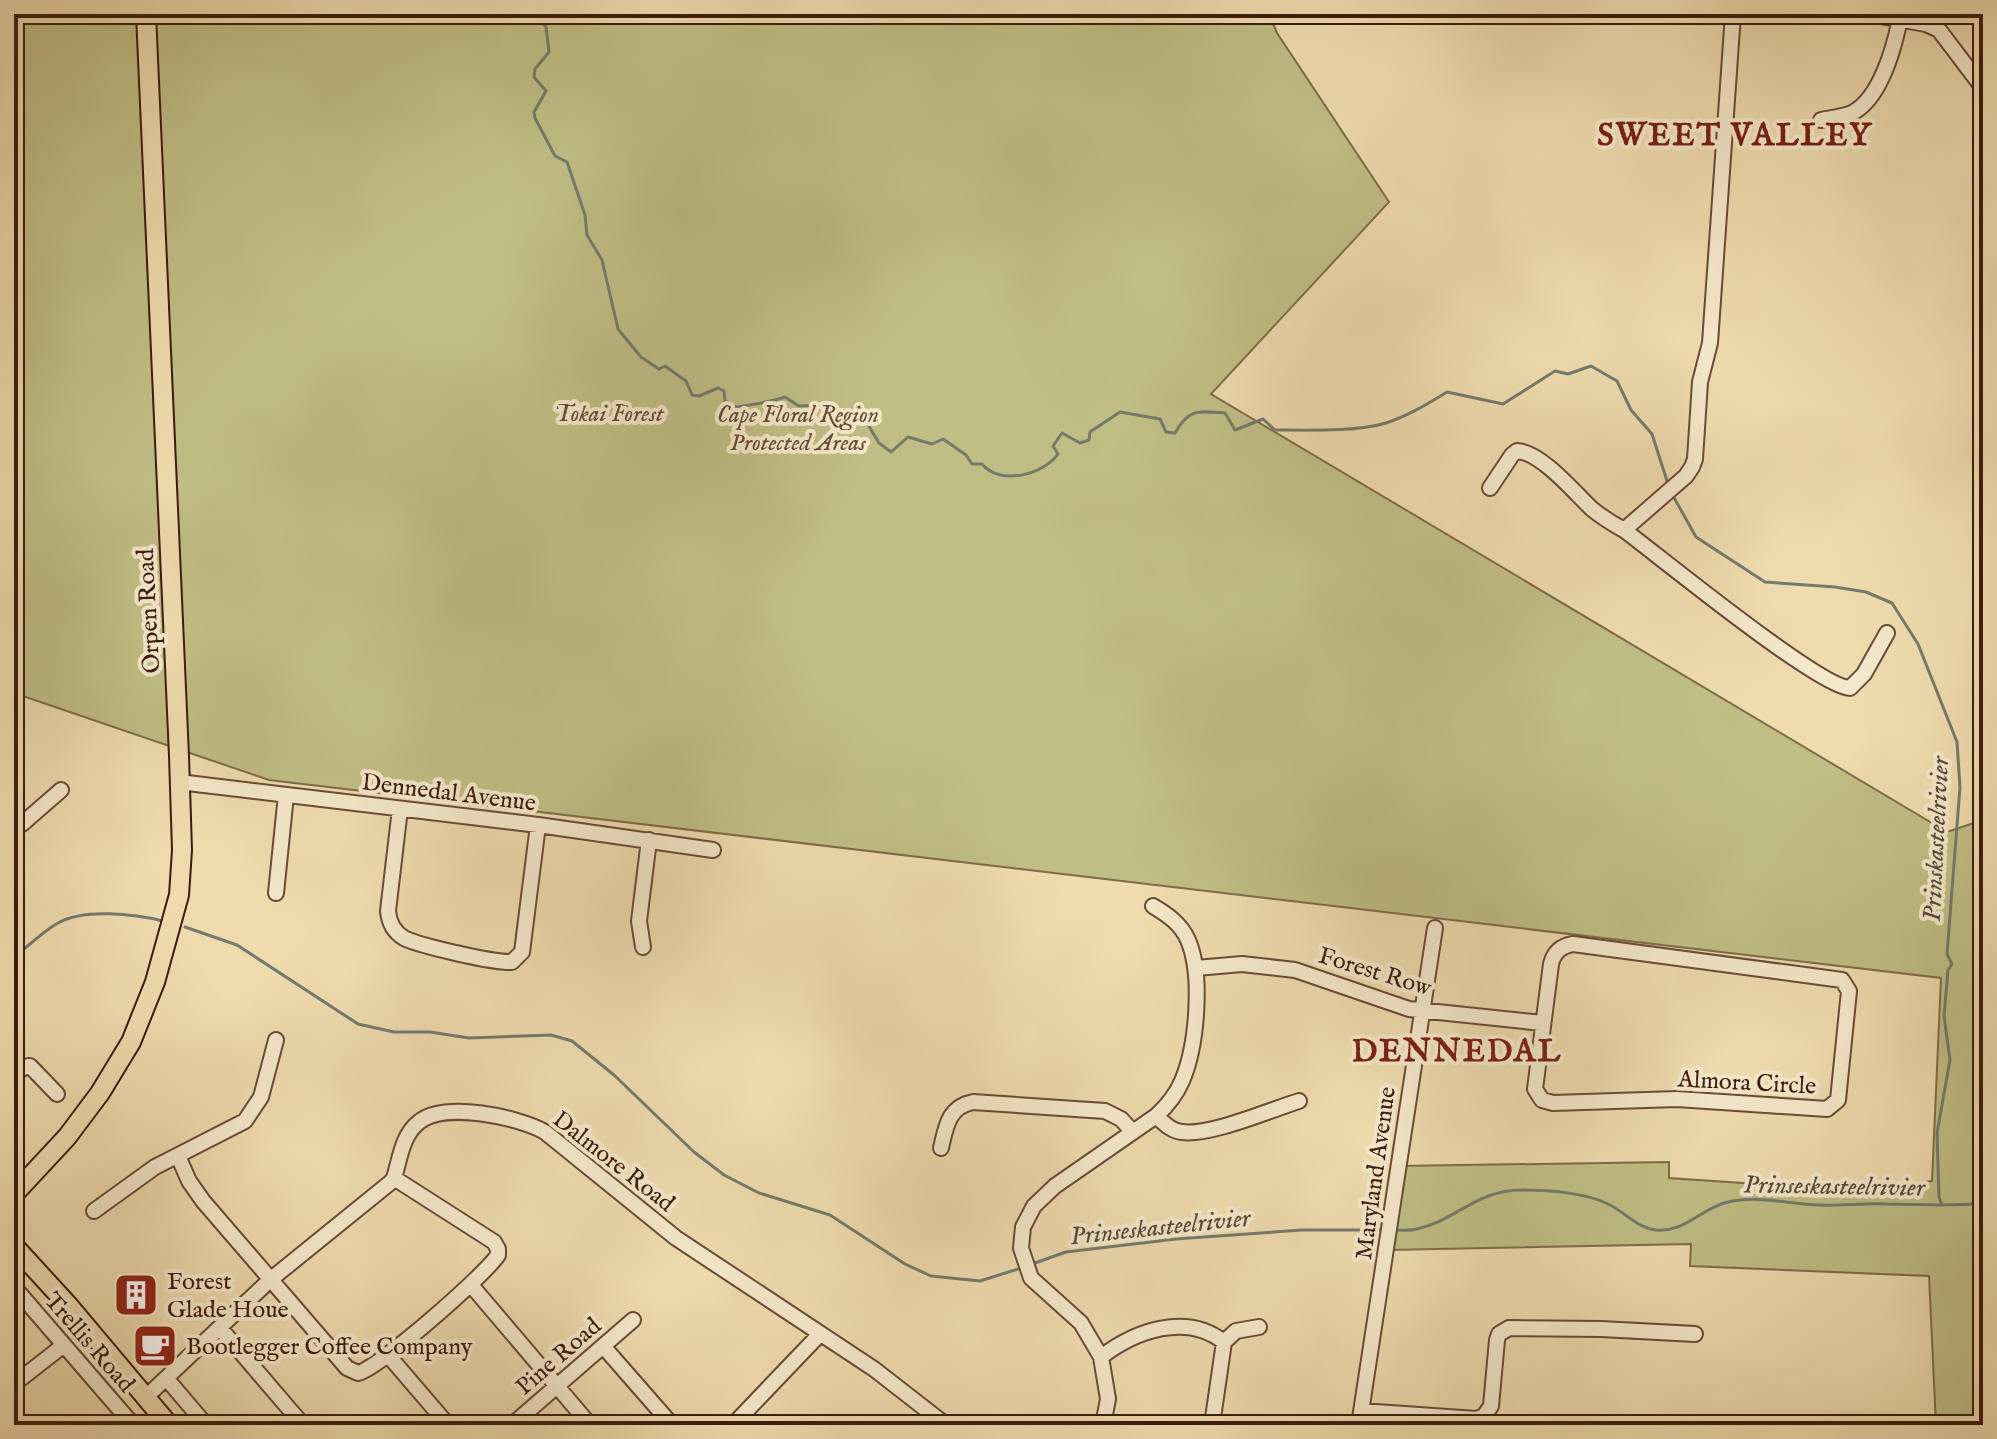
<svg xmlns="http://www.w3.org/2000/svg" width="1997" height="1439" font-family="'IM FELL English',serif">
<style>
.green{fill:#c0be85;stroke:#7f6c4a;stroke-width:2}
.lines{fill:none;stroke-linecap:round;stroke-linejoin:round}
.stream{stroke:#757b6d;stroke-width:3}
.minor-casing{stroke:#6a4b37;stroke-width:18}
.major-casing{stroke:#3e1b0f;stroke-width:22}
.minor{stroke:#f4e8ca;stroke-width:14}
.major{stroke:#eedbae;stroke-width:18}
.labels{text-anchor:middle;stroke-width:8;stroke-linejoin:round;paint-order:stroke}
.park-label{font-size:24px;font-style:italic;fill:#654c32;stroke:#f4e8ca}
.street-label{font-size:24px;fill:#3e1b0f;stroke:#f4e8ca}
.poi-label{font-size:24px;fill:#3e1b0f;stroke:#f4e8ca;text-anchor:start}
.water-label{font-size:26px;font-style:italic;fill:#594b3e;stroke:#f4e8ca}
.district-label{font-size:32px;font-weight:bold;letter-spacing:2px;fill:#7a1f14;stroke:#f4e8ca}
</style>
<rect width="100%" height="100%" fill="#eedbae"/>
<filter id="stains"><feTurbulence type="fractalNoise" baseFrequency=".0025" numOctaves="4"/><feColorMatrix values="0 0 0 0 .2 0 0 0 0 .09 0 0 0 0 .02 0 0 0 .5 -.17"/></filter>
<radialGradient id="worn" r=".72"><stop offset=".6" stop-color="#630" stop-opacity="0"/><stop offset="1" stop-color="#630" stop-opacity=".3"/></radialGradient>
<path class="green" d="M14,14H1269L1277,33L1389,202L1211,394L1947,832L1983,820V1425H1936L1929,1276L1690,1266L1691,1244L1387,1250L1397,1166L1669,1162V1178L1849,1190L1932,1181L1941,978L269,780L14,693Z"/>
<g class="lines">
<path class="stream" d="M543,14L538,18L546,27L549,52L535,69L534,77L546,91L534,112L535,118L555,156L567,162L585,215L587,235L602,260L618,329L641,357L659,369L665,366L686,381L692,395L699,396L718,388L724,391L725,401L736,407C753,404 769,403 785,397L799,406L818,405L830,410L861,413L879,443L891,452L908,437L932,444L943,439L966,455L972,464H982C1000,486 1043,475 1058,454L1053,446L1062,433L1080,443L1089,440L1090,432L1120,412L1160,419L1166,432L1175,433C1189,408 1199,411 1225,413L1235,430L1263,419L1275,430C1306,430 1356,432 1386,423C1408,416 1427,404 1447,392L1503,404L1555,371L1568,374L1591,366L1617,381L1631,410L1652,434L1668,484
M1672,494L1696,537L1765,582L1835,587L1866,592L1892,603L1918,644L1957,742L1960,787L1947,954L1952,964L1948,970L1944,1016L1950,1060L1937,1133L1939,1197L1942,1205
M185,927L237,945L358,1024L394,1032H430L469,1038L551,1035L572,1041L614,1075L694,1152L724,1175L759,1193L830,1215L905,1264L931,1276L980,1281L1021,1268
M14,957C29,946 42,932 58,923C84,908 135,914 163,921
M1393,1230C1401,1230 1410,1231 1417,1229C1457,1220 1477,1189 1524,1190C1549,1190 1586,1193 1608,1204C1625,1212 1637,1228 1656,1230C1685,1233 1701,1208 1728,1202C1758,1195 1788,1204 1819,1205C1841,1206 1863,1203 1886,1204C1919,1204 1950,1207 1983,1203
M1032,1264L1066,1252L1176,1239L1302,1230H1385"/>
<g class="minor-casing">
<path id="minor" d="M1868,14L1926,24L1939,30L1983,88
M1821,120C1831,118 1842,117 1852,113C1880,99 1894,48 1900,19
M1490,488L1512,455L1517,451C1541,452 1575,493 1592,509C1602,517 1613,524 1624,530C1659,556 1820,688 1850,688L1864,674L1887,633
M1624,530L1686,476L1692,467L1695,459L1700,382L1710,343L1733,14
M179,782L538,825L713,850
M400,809L388,911C389,923 394,932 404,938C420,946 494,963 512,962L522,952L538,825
M14,824H22L61,790
M276,893L286,795
M1573,944L1842,980L1849,991L1838,1100L1827,1109L1677,1099L1553,1103L1542,1100L1535,1089L1551,964C1554,952 1561,946 1573,944Z
M643,947L639,921L649,840
M1196,968L1242,964L1295,970L1409,1009L1542,1023
M14,1075L24,1067L30,1066L57,1094
M1156,1116C1164,1123 1171,1131 1182,1132C1210,1136 1270,1110 1299,1101
M941,1148C946,1127 948,1107 973,1102L1105,1111L1121,1119L1133,1132
M178,1156L189,1181L203,1201L347,1368L358,1373C379,1368 485,1275 498,1255V1249L494,1242L394,1178
M94,1211L155,1167L245,1121L261,1097L276,1040
M471,1285L590,1425
M14,1287L133,1425
M220,1328L303,1425
M603,1346L672,1425
M388,1355L448,1425
M1101,1357C1135,1331 1186,1312 1224,1342
M166,1378L206,1425
M14,1384L64,1345
M146,1397L270,1280L391,1182L394,1178C400,1159 402,1135 419,1122C445,1101 518,1117 545,1132L676,1238L874,1369L946,1425
M1361,1411L1477,1419L1484,1416L1491,1406L1497,1340L1499,1334L1509,1328L1601,1329L1695,1334
M512,1425L633,1320
M733,1425L819,1335
M1103,1425L1108,1399L1101,1357L1081,1323L1031,1278L1021,1248L1023,1227L1034,1206L1055,1186L1156,1116C1167,1106 1176,1095 1182,1081C1197,1046 1203,975 1188,940C1181,924 1168,915 1153,906
M1212,1425L1224,1342L1236,1331L1259,1327
M1359,1425L1435,928"/>
</g>
<g class="major-casing">
<path id="major" d="M14,1194L67,1137L100,1093L131,1042L155,982L179,895L182,850L179,756L146,14
M14,1246L69,1306L169,1425"/>
</g>
<use href="#minor" class="minor"/>
<use href="#major" class="major"/>
</g>
<defs>
<g id="building-square" transform="scale(2.3)"><rect x="-9" y="-9" width="18" height="18" rx="4" fill="#8f2418" stroke="#f4e8ca"/><path d="M-4-6H4V6H1V3H-1V6H-4ZM-2.5-4.3h1.7v1.8h-1.7ZM.8-4.3h1.7v1.8H.8ZM-2.5-1h1.7V.8h-1.7ZM.8-1h1.7V.8H.8Z" fill="#fff"/></g>
<g id="cafe-square" transform="scale(2.3)"><rect x="-9" y="-9" width="18" height="18" rx="4" fill="#8f2418" stroke="#f4e8ca"/><path d="M-5.5-4.5H6V0H3Q3 3.5 0 3.5H-2.5Q-5.5 3.5-5.5 0ZM3-3.2v2h1.7v-2ZM-6 4.5H4V6H-6Z" fill="#fff"/></g>
</defs>
<g fill-rule="evenodd">
<use href="#building-square" x="136" y="1295"/>
<use href="#cafe-square" x="155" y="1346"/>
</g>
<g class="labels">
<g class="park-label">
<text x="609" y="421">Tokai Forest</text>
<text x="798" y="422">Cape Floral Region<tspan x="798" dy="28">Protected Areas</tspan></text>
</g>
<g class="street-label">
<text transform="translate(148 611) rotate(-93)" y="8">Orpen Road</text>
<text transform="translate(449 792) rotate(7)" y="8">Dennedal Avenue</text>
<text transform="translate(1375 971) rotate(17)" y="8">Forest Row</text>
<text transform="translate(1747 1082) rotate(3)" y="8">Almora Circle</text>
<text transform="translate(614 1161) rotate(38)" y="8">Dalmore Road</text>
<text transform="translate(1375 1173) rotate(-82)" y="8">Maryland Avenue</text>
<text transform="translate(90 1342) rotate(49)" y="8">Trellis Road</text>
<text transform="translate(558 1356) rotate(-41)" y="8">Pine Road</text>
</g>
<g class="poi-label">
<text x="167" y="1289">Forest<tspan x="167" dy="28">Glade Houe</tspan></text>
<text x="186" y="1354">Bootlegger Coffee Company</text>
</g>
<g class="water-label">
<text transform="translate(1935 839) rotate(-87)" y="9">Prinskasteelrivier</text>
<text transform="translate(1834 1185) rotate(1)" y="9">Prinseskasteelrivier</text>
<text transform="translate(1160 1226) rotate(-6)" y="9">Prinseskasteelrivier</text>
</g>
<g class="district-label">
<text x="1735" y="145">SWEET VALLEY</text>
<text x="1457" y="1061">DENNEDAL</text>
</g>
</g>
<rect width="1997" height="1439" fill="none" stroke="#eedbae" stroke-width="48"/>
<rect x="16" y="16" width="1965" height="1407" fill="none" stroke="#3e1b0f" stroke-width="4"/>
<rect x="24" y="24" width="1949" height="1391" fill="none" stroke="#3e1b0f" stroke-width="2"/>
<rect width="100%" height="100%" filter="url(#stains)"/>
<rect width="100%" height="100%" fill="url(#worn)"/>
</svg>
